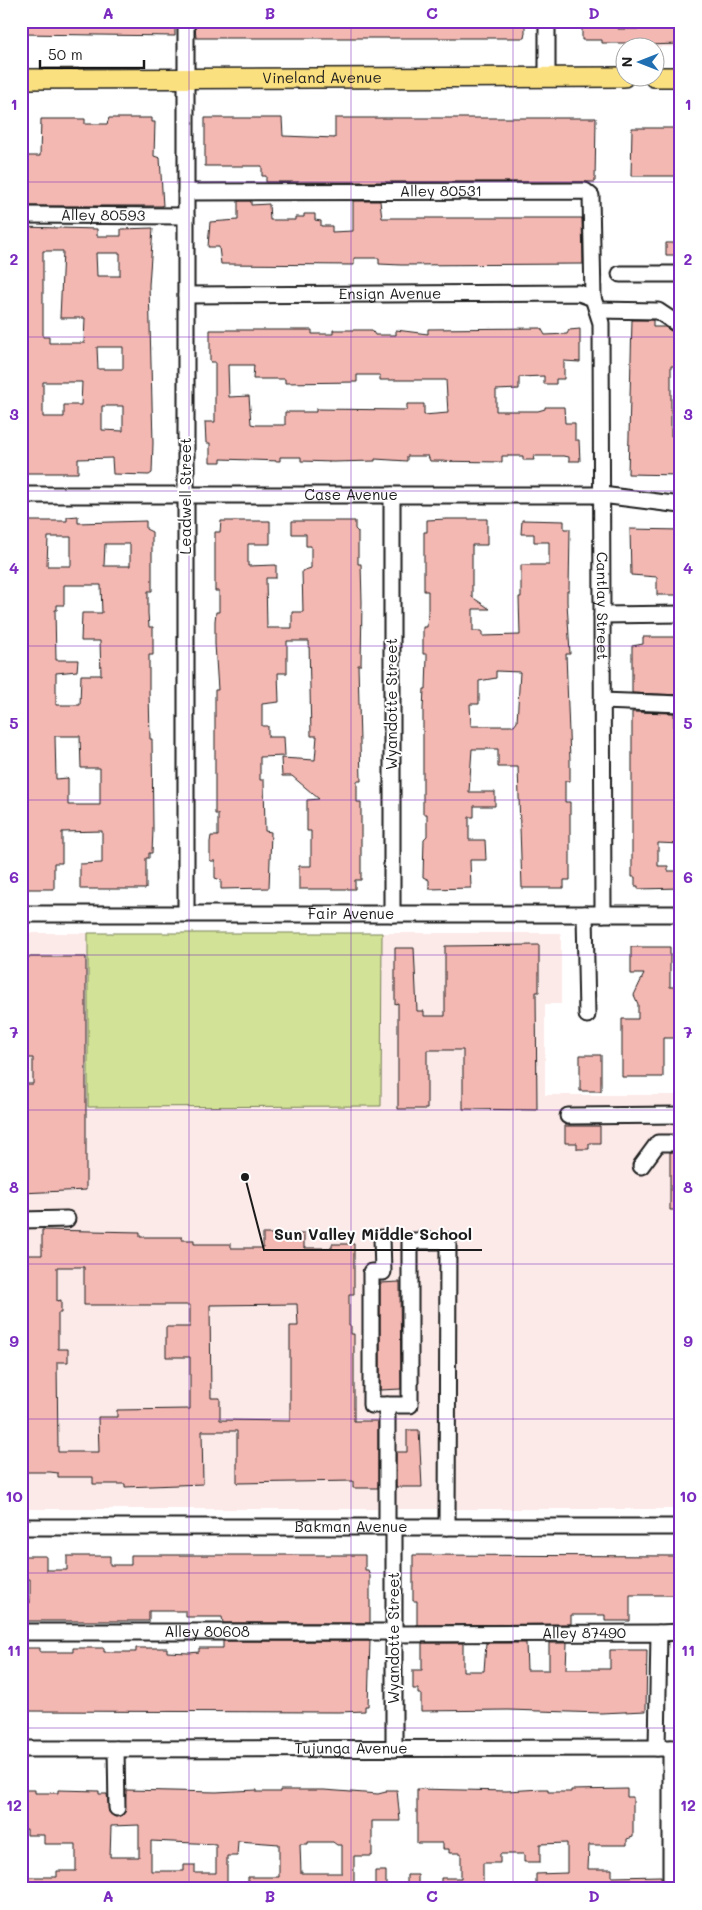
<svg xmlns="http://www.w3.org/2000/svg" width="702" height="1910" font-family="Mali,sans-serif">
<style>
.built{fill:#fceae8}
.green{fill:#d2e296;stroke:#777f59}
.building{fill:#f4b8b3;stroke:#1c1c1c;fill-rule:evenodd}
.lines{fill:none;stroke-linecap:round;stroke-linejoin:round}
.minor-casing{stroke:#1c1c1c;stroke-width:19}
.major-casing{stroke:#1c1c1c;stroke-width:22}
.minor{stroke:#fff;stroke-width:15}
.major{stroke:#fbe080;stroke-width:19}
.grid{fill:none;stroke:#7b2cbf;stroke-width:1;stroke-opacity:0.55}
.labels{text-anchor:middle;stroke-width:4;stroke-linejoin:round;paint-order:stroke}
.street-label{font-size:15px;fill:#1c1c1c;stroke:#fff}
.leader{fill:none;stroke:#1c1c1c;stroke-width:2}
.callout-dot{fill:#1c1c1c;stroke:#fff;stroke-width:2}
.callout-label{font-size:16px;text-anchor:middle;font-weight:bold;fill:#1c1c1c;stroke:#fff;stroke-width:4;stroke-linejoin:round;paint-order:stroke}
.neatline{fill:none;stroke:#7b2cbf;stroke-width:2}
.grid-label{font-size:16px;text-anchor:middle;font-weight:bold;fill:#7b2cbf}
</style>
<rect width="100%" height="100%" fill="#fff"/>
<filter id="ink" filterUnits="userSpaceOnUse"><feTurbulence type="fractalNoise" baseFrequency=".02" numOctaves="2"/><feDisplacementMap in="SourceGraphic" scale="10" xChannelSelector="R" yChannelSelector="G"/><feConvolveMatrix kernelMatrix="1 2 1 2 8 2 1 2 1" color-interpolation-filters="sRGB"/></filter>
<g filter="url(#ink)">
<path class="built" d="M640,21H681V47H640Z
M21,933H561V1004H545V1095H681V1509H21Z"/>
<path class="green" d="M88,933H382L381,1106L88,1107Z"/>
<path class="building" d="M21,21H175V36L21,34Z
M198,21H525V33L524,38H196L195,25H198Z
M582,21H618V29H644V21H681V44L644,45V43H602V40H582Z
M109,118H152V122H155L154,156L160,158L163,206H21V156H40L41,119H85V124H107Z
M205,118H282L283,136L335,138V118H596L595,182H266V176H262V166H205Z
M632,128H680V176H631Z
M238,201H251V205L269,204L270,220H295V217H304V214H315V220L321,221V226H332V232L353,231V201H380L382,218H582L583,264L401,265L379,264V258H354V265L221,264L219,247H208L210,222L238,220Z
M21,227L97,229V236H121V229L153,228L149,285L153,443L152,473L149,475L113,474L112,458L78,459V473H21ZM43,251H63L60,318H85L84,343H49V337H43ZM96,253H120V276H97ZM97,347H123V369H98ZM43,382H82L81,405H64V417H43ZM102,406H123V431L102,430Z
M666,243H681V255H666Z
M632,320H653V327H665L671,331L681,332V366H671V436H681L680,475L628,474Z
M541,328L545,335L567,334L569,330L580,329V362L564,361V379H556V384H544V376L519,377V389L496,390V411H538L545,409V407H564L565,423H575V440H579L580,461H569V457L564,456H533L534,460H523V456H502V462L430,461L428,456H407V461L375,459V461L333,462L301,461V457H280V461L221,459V462H210V443H206L205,422H215V362H210V330H312V334H333V330H372L375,335H396V330L428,334V329ZM228,365H254L253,379H285V383L357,382V375H380V380H446L448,413L424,415V404H407V410L316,409V412H285V425H256L251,424L249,396L229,397Z
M78,516V523L146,521V529L152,532V591H148V613L149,627H153V655H149V690L150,739H152L153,830L152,853H149V858H146V889H80V864L102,863V831L62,832V863H54V889H21V521H67V517ZM48,537H71V566H47ZM105,544H130V566H104ZM64,585H101L102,613H82L81,641H100L101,675H81L80,705H56V673L77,671L78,660H56L55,610H57V605H64ZM55,736H80L81,768H100V805H68V778L56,779Z
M447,519H487V545H472V597L490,609H473V631H482V636L520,635L519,597H521V565H549V542H534V534H521L522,520L564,521V529H570L569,591H567V602L570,654H566L570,760V781H565V802H570V880H564V888H522L518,767H498V749H472L469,792H495V806H474V817H469V840H485L486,860H470L471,888L429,889V880L423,877L424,839L427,836V814H423V709L424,689H426L427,657V654H423V627H427L428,612V591H424V532H427V520ZM496,671L520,672L517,722L514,726H471L470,704H479V681L496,678Z
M221,521H270V544H248V566L276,565V578H266L267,628H292V612H303L302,571L311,568V546H306V534H292V521H355V529L358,532V564H361L362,602L361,665H358L361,781H357V802H361V880H355V889H299V866H311V831H307V800L319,799L292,776H282L281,758L315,760L317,736H311L309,641H287V673H278L279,702L262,704V726H268V737H284L285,756L260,757V780H264L265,831L271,832L269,888L221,889V880L215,878V861H210V842L211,836H218V814H215V690H218L215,644V621L216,612H219V591H215V532H220Z
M630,529L681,530V595H657V577L631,575Z
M643,637H681V695L632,693V646L643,644Z
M632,712L674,713V736H681V844L658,843V866H668V871H680L681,888L638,889V886H635V877H632Z
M539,945V992H536L537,1110L463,1109V1050H427V1109H398V1003L395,1004V948H414L417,1011H424V1016H445V946Z
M631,947H670V987H676L675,1038H663V1077H622V1019H638V1004L634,995L644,974H631Z
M21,957H86V1190L21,1193V1084H33V1058H21Z
M580,1055H601V1091H580Z
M565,1126H600V1143H589V1149H577V1143H565Z
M670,1152H681V1210H670Z
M42,1230L140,1232V1237H182V1240H194V1244H231V1248H263V1234H304V1248H332V1244H354V1294H349V1326H351V1334H354V1421H378V1488H353V1481L237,1483V1431H202L203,1484L125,1487V1484H93V1477H58V1473L50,1472H21V1255H42ZM57,1267H84V1305H190V1327H166V1357H190V1409L117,1410V1417H98L99,1452H58L57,1362H68V1349H58V1313H61V1300L57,1301ZM297,1304L298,1326H290V1421L220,1420V1398H211L210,1305Z
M400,1282L401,1389L380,1390V1283Z
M407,1430H419L422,1487H396V1452H407Z
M131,1555H365V1570H368L370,1576V1623H223L222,1617H186V1611H149V1621H21V1603H30V1579H21V1556H46V1570H67V1556H110V1565H131Z
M413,1555L681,1556V1595H630V1621H605V1615H571V1624L417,1625V1601H413Z
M223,1641H370L368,1706H365V1711L339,1712L21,1711V1648H40V1652H73V1648H104V1652H136V1648H167V1652L189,1653L199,1652V1648H223Z
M422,1643H463V1671H484L486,1643H526L527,1670H549V1643H567L566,1669H610V1650H647L646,1711L601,1713L508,1710L421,1711V1694H418V1689H413V1670H422Z
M417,1789L507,1791L541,1789H548V1792H571V1790L627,1789V1797H633V1837L627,1839V1845H589L588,1869H612V1877L661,1876V1889H536V1874L567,1873V1843L540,1844V1862H524V1854H500V1863H483V1889H441V1878H461V1853H449V1849H443V1843H417Z
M21,1790H35V1793H58V1790L99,1791V1794H107L109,1812L117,1817L125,1812L126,1790L216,1792L257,1790V1792H280V1790H324L378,1794L386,1792V1790H397L400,1821H372V1856H354V1888L248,1889V1877H279V1844L238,1841L237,1856H227V1889H26V1877H57V1871H76V1844H44V1835H27V1829H21ZM139,1825V1857H110L111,1826ZM151,1841L216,1844V1873H195V1865H184V1871H151ZM308,1842H333L337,1845H342V1873H301L300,1844H308Z
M375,1871H386V1889H375Z
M407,1875H418V1888L407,1889Z"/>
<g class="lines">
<g class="minor-casing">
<g id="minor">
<path d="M547,21V77"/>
<path id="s1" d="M186,192L585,191L591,196L593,298L601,323L603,914"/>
<path id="s2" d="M21,215L186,216"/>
<path d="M620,274H681"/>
<path id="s3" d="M186,295L579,293L593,298"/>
<path d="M597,310L658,311L676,323H681"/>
<path id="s4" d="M21,495H602L681,505"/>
<path d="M602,615L681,614"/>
<path d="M602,701L681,704"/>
<path id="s5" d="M21,914H681"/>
<path d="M186,914V21"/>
<path d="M392,914V495"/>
<path d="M585,914L587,1015"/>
<path d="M568,1116L681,1115"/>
<path d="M641,1166L658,1143H681"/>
<path d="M21,1220L67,1219"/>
<path d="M382,1238L383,1272H371V1405H410V1241H448L447,1527"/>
<path d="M387,1405V1527"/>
<path id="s6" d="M21,1527H681"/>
<path d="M394,1527V1749"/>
<path id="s7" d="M21,1632H394"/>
<path d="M659,1633L681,1632"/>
<path id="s8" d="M394,1634L659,1633L657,1748"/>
<path id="s9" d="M21,1749L681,1748"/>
<path d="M116,1749L117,1808"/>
<path d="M671,1889V1748"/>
</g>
</g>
<g class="major-casing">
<g id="major">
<path d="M654,77H681"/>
<path id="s10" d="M21,79L624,77"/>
</g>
</g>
<use href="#minor" class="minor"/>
<use href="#major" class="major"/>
</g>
</g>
<path class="grid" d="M189,21V1889M351,21V1889M513,21V1889M21,182H681M21,337H681M21,491H681M21,646H681M21,800H681M21,955H681M21,1110H681M21,1264H681M21,1419H681M21,1573H681M21,1728H681"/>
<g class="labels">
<g class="street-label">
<text dy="5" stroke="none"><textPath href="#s10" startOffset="301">Vineland Avenue</textPath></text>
<text dy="5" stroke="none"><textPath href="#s1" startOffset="255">Alley 80531</textPath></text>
<text dy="5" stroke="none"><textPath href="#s2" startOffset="82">Alley 80593</textPath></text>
<text dy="5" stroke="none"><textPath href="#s3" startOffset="204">Ensign Avenue</textPath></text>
<text dy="5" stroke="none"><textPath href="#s4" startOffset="330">Case Avenue</textPath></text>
<text transform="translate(186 496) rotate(-90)" y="5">Leadwell Street</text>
<text dy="5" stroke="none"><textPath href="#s1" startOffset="818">Cantlay Street</textPath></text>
<text transform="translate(392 704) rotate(-90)" y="5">Wyandotte Street</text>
<text dy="5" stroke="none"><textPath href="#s5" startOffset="330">Fair Avenue</textPath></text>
<text dy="5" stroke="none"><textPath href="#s6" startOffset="330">Bakman Avenue</textPath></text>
<text dy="5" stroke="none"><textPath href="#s7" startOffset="186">Alley 80608</textPath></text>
<text dy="5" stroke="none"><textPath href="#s8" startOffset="190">Alley 87490</textPath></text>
<text transform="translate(394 1638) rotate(-90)" y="5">Wyandotte Street</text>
<text dy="5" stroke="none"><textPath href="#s9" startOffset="330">Tujunga Avenue</textPath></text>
</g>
</g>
<path class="leader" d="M245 1177L264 1250H482"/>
<circle class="callout-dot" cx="245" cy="1177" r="5"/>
<g class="callout-label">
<text x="373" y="1240">Sun Valley Middle School</text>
</g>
<rect width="702" height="1910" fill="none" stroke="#fff" stroke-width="55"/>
<g transform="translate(640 62) rotate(270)"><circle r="24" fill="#ffffff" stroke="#a4a4a4"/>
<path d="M0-4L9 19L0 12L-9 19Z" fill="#1f6fb2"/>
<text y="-8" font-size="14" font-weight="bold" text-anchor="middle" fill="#1c1c1c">N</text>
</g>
<path d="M40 60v8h104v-8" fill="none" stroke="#1c1c1c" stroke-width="2.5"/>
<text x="48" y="60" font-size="15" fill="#1c1c1c" stroke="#ffffff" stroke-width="4" paint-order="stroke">50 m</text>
<rect x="28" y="28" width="646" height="1854" class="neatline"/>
<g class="grid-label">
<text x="108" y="19">A</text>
<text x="270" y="19">B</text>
<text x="432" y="19">C</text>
<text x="594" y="19">D</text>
<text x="14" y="110">1</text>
<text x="688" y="110">1</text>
<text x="14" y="265">2</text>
<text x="688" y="265">2</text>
<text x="14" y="420">3</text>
<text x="688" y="420">3</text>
<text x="14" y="574">4</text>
<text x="688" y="574">4</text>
<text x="14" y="729">5</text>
<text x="688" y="729">5</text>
<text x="14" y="883">6</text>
<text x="688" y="883">6</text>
<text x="14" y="1038">7</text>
<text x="688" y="1038">7</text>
<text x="14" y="1193">8</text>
<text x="688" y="1193">8</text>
<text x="14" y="1347">9</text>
<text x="688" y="1347">9</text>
<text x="14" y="1502">10</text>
<text x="688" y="1502">10</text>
<text x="14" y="1656">11</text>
<text x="688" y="1656">11</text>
<text x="14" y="1811">12</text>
<text x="688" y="1811">12</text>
<text x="108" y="1902">A</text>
<text x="270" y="1902">B</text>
<text x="432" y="1902">C</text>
<text x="594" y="1902">D</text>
</g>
</svg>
